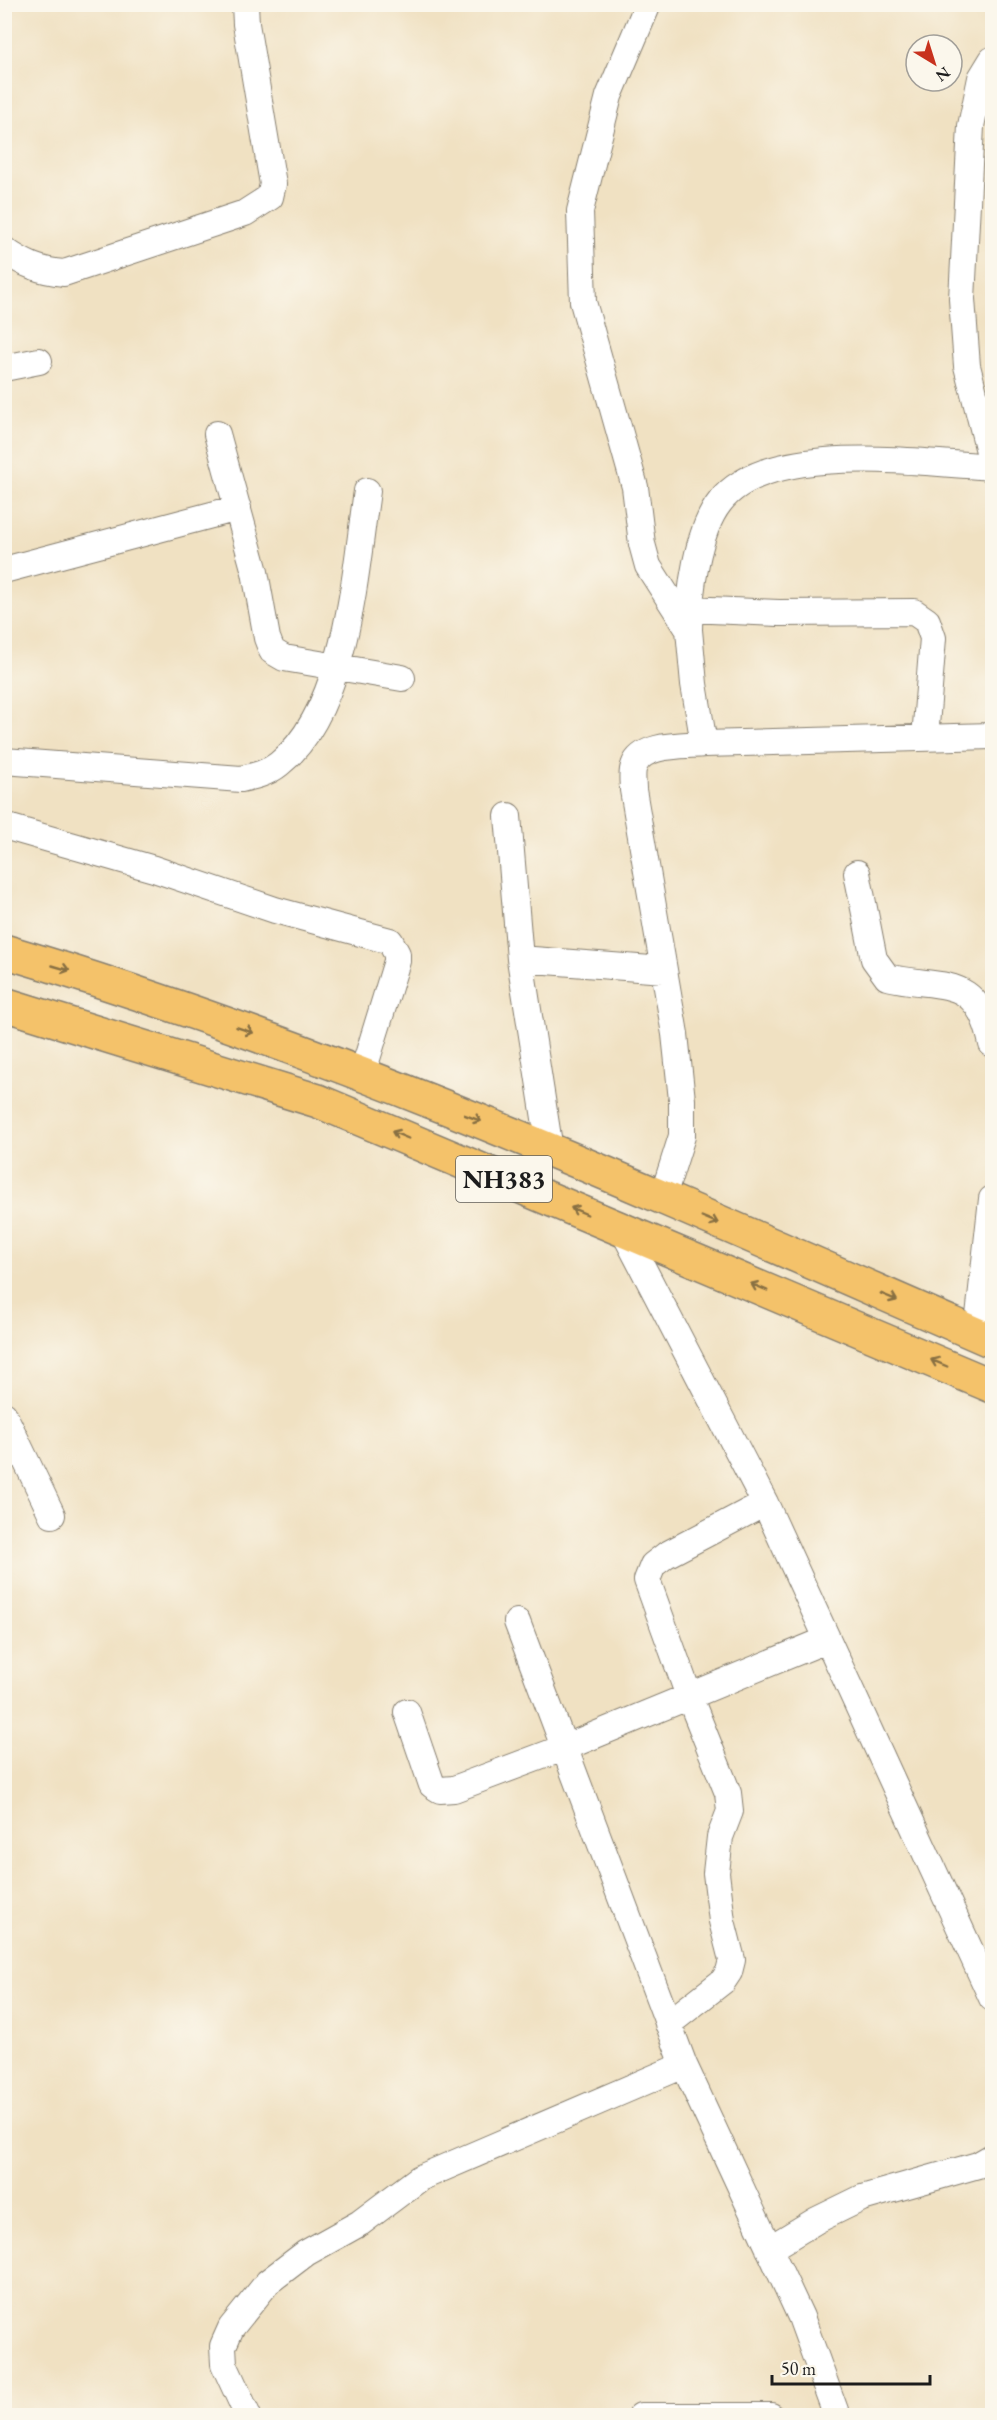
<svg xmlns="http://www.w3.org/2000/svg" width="997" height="2420" font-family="'EB Garamond',serif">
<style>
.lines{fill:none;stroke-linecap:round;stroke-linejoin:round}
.minor-casing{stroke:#867e6f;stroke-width:28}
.highway-casing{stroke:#867e6f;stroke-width:36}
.minor{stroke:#fff;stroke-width:26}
.highway{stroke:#f4c26a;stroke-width:33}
.oneway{stroke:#886f43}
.labels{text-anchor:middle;stroke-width:4.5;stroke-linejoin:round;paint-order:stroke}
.shield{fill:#fbf7ec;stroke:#5f5e5a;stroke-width:1.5}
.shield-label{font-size:26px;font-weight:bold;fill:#1c1c1c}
</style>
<rect width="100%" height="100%" fill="#fbf7ec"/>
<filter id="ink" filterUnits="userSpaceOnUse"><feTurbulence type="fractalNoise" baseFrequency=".0167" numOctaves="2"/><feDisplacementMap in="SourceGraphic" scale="12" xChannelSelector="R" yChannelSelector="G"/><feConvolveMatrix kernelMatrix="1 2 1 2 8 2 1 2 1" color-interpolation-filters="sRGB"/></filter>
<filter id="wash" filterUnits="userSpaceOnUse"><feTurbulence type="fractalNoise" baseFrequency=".008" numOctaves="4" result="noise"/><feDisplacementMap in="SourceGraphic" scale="24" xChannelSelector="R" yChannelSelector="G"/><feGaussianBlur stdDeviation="1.35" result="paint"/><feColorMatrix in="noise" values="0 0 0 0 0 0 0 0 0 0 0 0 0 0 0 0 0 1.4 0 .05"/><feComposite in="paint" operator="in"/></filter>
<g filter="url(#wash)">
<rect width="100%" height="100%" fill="#f0e1c2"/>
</g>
<g filter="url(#ink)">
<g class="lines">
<g class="minor-casing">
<path id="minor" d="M648,4L609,96L580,211L583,302L635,487L642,544L648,566L689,630L694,684L704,744C684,746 642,743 634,766C631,773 633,782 633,790L675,1034L682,1100V1136L662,1199
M992,60L981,78L971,126L962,299L967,366L992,463
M4,250C24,264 40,271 64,273L245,213L270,197L273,184L246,24L245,4
M4,368L39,361
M217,434L255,572L267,638L272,651L284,658L402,678
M4,570L238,508
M689,609L779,613L914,612L927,621L933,638L925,738
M689,630C689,594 697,531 720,502C767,440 922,463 992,467
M704,744L992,736
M4,761L241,779C255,776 268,773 279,764C347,710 355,572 367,491
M508,816L520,959L550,1150
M4,826L154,869L275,910L390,941L397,954V961L362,1075
M857,873L874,959L887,977C942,990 977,972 992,1044
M520,959L664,970
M623,1230L765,1503L992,1998
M977,1334L992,1199
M4,1415L52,1515
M517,1622L684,2065L801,2317L837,2416
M407,1712L432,1785L440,1790L454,1789L566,1747L826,1640
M668,2024L723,1981L729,1972L732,1960L722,1921L716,1873L720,1837L730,1811L728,1793L689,1696L647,1580L653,1565L666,1555L765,1503
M769,2249L817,2220L862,2198L978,2165L992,2157
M248,2416L224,2364L223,2346L231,2328L268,2282L306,2253L360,2223L420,2178L684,2065
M641,2416H771"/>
</g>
<g class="highway-casing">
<path id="highway" d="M4,951C344,1052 668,1200 992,1341
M4,1004L318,1101L992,1386"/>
</g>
<use href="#minor" class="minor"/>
<use href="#highway" class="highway"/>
</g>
<defs><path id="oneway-shaft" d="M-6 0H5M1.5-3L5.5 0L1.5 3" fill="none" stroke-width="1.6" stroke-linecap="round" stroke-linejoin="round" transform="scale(1.5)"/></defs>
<g class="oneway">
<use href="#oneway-shaft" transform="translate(61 968) rotate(16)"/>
<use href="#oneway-shaft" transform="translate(245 1030) rotate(19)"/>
<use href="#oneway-shaft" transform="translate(473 1118) rotate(21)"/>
<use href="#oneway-shaft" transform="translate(400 1135) rotate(-157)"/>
<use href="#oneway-shaft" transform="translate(579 1211) rotate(-157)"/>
<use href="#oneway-shaft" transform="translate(710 1220) rotate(23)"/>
<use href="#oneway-shaft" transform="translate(759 1287) rotate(-157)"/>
<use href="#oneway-shaft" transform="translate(889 1297) rotate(23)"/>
<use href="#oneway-shaft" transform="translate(939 1363) rotate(-157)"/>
</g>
</g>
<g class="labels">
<rect class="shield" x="456" y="1156" width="96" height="46" rx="4.5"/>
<g class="shield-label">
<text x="504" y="1188">NH383</text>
</g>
</g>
<rect width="997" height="2420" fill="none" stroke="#fbf7ec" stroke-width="24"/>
<g transform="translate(934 63) rotate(142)"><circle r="28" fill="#fbf7ec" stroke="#a29f99" stroke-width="1.5"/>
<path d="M0-4.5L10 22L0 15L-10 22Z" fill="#c8321e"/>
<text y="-9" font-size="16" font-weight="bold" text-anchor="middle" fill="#1c1c1c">N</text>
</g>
<path d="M772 2375v9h158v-9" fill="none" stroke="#1c1c1c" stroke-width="3"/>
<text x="781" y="2375" font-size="18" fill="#1c1c1c" stroke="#fbf7ec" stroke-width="4.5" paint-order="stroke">50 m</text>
</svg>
